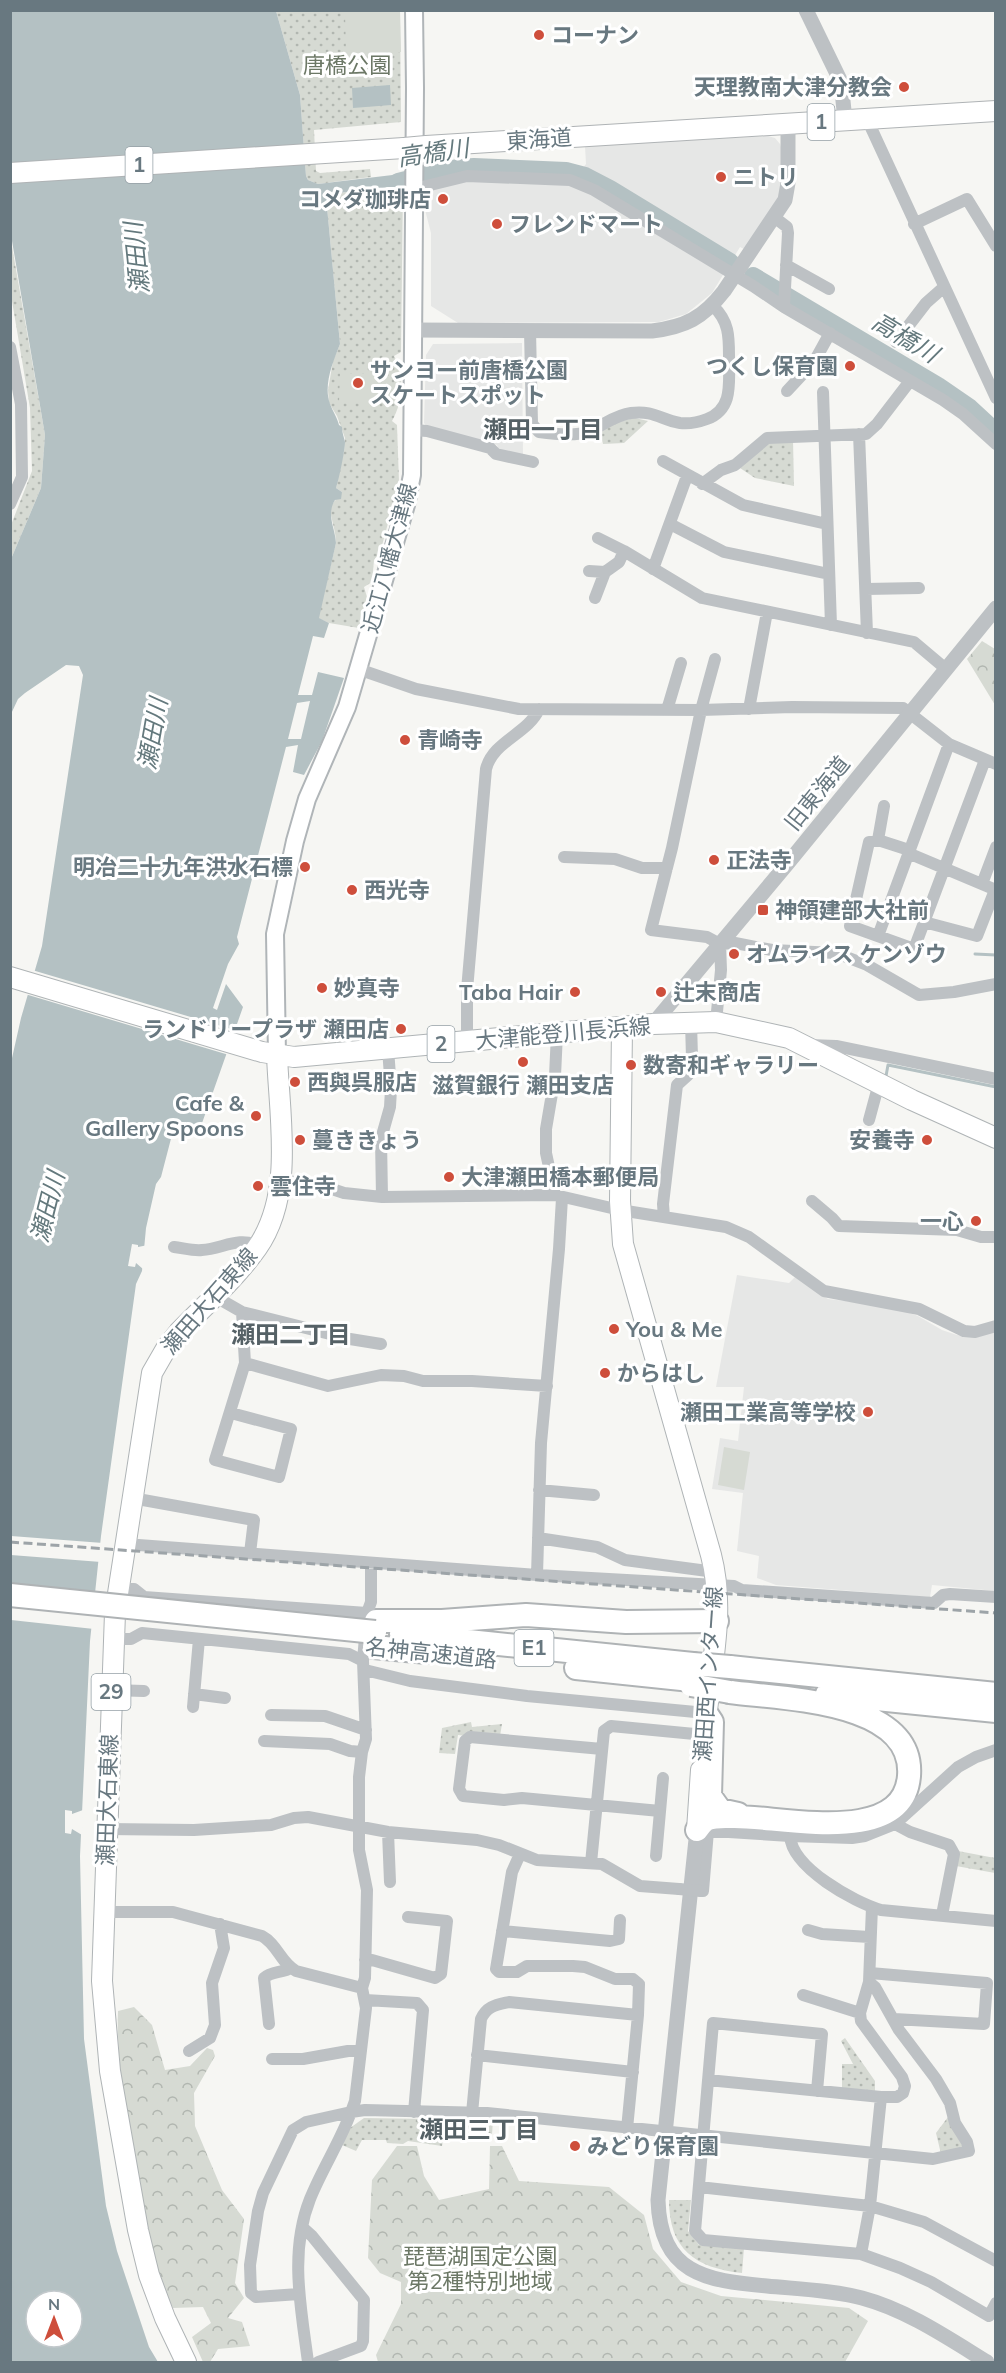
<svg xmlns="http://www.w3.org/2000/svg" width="1006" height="2373" font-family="Mulish,'Noto Sans JP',sans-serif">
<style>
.built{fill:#e6e7e6}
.grass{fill:url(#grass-dots)}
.forest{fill:url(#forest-crowns)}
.pitch{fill:#d6dad3}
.water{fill:#b4c1c3;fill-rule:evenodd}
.pier{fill:#f6f6f3}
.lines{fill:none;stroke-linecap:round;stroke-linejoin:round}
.stream{stroke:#b4c1c3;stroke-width:3}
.river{stroke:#b4c1c3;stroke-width:18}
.secondary-casing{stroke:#b0b5b8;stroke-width:20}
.primary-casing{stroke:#afb4b6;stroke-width:22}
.trunk-casing{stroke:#afb3b5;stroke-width:22}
.motorway-casing{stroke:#afb3b5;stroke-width:26}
.minor{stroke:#bdc1c4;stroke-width:12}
.tertiary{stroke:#bdc1c4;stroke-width:15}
.secondary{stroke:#fff;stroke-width:16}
.primary{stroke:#fff;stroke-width:20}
.trunk{stroke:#fff;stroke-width:20}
.motorway{stroke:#fff;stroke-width:22}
.rail{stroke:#9da4a8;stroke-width:3;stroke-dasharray:9 4.5;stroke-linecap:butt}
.trunk-bridge-casing{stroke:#afb3b5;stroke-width:22;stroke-linecap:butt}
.motorway-bridge-casing{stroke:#afb3b5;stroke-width:26;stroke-linecap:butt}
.minor-bridge{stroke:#bdc1c4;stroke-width:12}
.trunk-bridge{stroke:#fff;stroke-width:20}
.motorway-bridge{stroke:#fff;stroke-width:22}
.poi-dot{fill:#ce4e3b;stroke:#fff;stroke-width:2}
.labels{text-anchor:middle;stroke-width:6;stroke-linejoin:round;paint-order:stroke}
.shield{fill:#fff;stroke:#95a0a6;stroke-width:1.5}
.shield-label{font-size:21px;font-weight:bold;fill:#687880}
.poi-label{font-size:22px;font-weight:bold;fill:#687880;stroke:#fff;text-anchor:start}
.park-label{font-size:22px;fill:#6c7866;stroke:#fff}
.street-label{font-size:22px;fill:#687880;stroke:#fff}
.water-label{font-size:24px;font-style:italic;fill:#64797d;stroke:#fff}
.neighbourhood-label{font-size:24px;font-weight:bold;fill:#556166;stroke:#fff}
</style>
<defs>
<pattern id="grass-dots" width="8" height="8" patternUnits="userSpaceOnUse" patternTransform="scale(1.5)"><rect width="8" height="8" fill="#d6dad3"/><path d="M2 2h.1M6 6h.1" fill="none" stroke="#b1b6b0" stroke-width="1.8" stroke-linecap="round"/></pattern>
<pattern id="forest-crowns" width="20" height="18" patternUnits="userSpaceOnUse" patternTransform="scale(1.5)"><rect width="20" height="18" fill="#d6dad3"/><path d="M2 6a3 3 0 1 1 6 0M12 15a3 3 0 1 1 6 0" fill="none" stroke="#b1b6b0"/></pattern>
</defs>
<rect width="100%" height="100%" fill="#f6f6f3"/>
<path class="built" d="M768,136L775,138L780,144L783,153L781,191L777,203L746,250L740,247L712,293L686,314L659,322H647L458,323L431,306V233L424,206V190L460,178L572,182L586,164L585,146Z
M522,343L523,457L500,453L497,445L427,427L424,423L426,355L433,344Z
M737,1275L789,1283L795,1277L828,1299L880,1305L904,1311L918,1316L942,1330L957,1335L973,1337L995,1332V1591L932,1585L930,1597L776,1585L757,1578L759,1556L737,1551L743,1493L712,1489L720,1438L738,1441L744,1387H716Z"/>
<path class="grass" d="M276,11H400L401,122L314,130L316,171L320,173L370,169L371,177L318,184L308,180L306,176L300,95Z
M403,186L401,352L394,356C405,376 403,402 392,421L397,425L399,482L380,553L374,560L372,582L364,587L367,597L359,628L329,623L318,618L336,543C336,531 331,520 330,507L342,492L336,488L341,458L344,452L345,438L337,416L329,403L328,390L333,361L340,344L327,207L330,200L338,193Z
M10,235L45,435L41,488L11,559V525L32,471L30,408L11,295Z
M635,418L648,421L624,443L603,444L600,431L616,422Z
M793,440L794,486L755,478L740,468L767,443Z
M471,1722L472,1727L502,1724L500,1736L483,1738L458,1735L455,1754L439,1753L442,1728Z
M958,1851L995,1858V1873L956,1866Z
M845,2038L875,2081V2091L842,2088V2064H853L841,2041Z
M948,2117L965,2148L941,2154L936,2133Z
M364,2118L493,2120L492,2135L472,2128L461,2131L445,2129L442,2146L408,2141L403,2144L387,2143L386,2140H362L356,2151L342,2145L350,2128Z
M669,2200H691L688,2231L699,2245L744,2248L742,2273C695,2268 669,2249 669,2200Z"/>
<path class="forest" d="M982,641L995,649V705L967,659Z
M134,2007L152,2025L165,2070L190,2066L207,2048L213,2050L215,2056L194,2093L195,2126L222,2190L244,2219L235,2283L244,2298L228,2318L242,2322L250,2346L218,2349L210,2362H203L192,2337L211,2323L203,2307L173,2308C150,2264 144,2215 136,2166C127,2114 116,2064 118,2011Z
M397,2146H417L424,2176L439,2200L489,2189L490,2146H502L519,2181L609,2187L644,2215L653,2249L681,2282L721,2296L849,2308L868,2321L845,2362H378L376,2355L401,2304V2282L380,2273L368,2258L372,2180Z"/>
<path class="pitch" d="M345,11H400L401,52L346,53Z
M374,369L379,392L371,409L363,403L339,402L340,374H365Z
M724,1447L750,1452L744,1490L718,1485Z"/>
<path class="water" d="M11,11H276L300,95L306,176L308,180L318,184L409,173V185L338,193L330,200L327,207L340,344C333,362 323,385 330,404C333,412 337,417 339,425L342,427C342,433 344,437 345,442C345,450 339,479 336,488L342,492L341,499L335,500C326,515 335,527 336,543L319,618L329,623L324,638L313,636L298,695H312L318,672L344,678L322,741L304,775L293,772L298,745L286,747L237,937L239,944L228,964L213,1008L217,1010L226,984L243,1007L201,1126L173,1131L161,1177L156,1184L146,1228L142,1271L136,1284L101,1536L90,1641L80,1856L84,2039L106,2206L117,2251L149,2347L158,2362H11L10,1067L21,1018L42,946L83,675L79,666L66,665L25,693L18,699L11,714V559L41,488L45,435L11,235ZM310,701L301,739H288L297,703ZM36,2301H72V2337H36Z
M390,85L391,105L353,108L352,88Z"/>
<path class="pier" d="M32,970L238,1031L229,1055L25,994Z
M132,1244L138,1245V1247L148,1245L143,1269L136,1263L135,1267L128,1266Z
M11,1536L103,1543L101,1562L11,1555Z
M11,1583L98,1592L94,1629L11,1620Z
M65,1810L72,1811V1814L83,1810L82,1835L72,1829L71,1834L65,1833Z"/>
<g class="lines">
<path class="stream" d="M975,954L996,955
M886,1076L888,1065L996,1087"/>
<path class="river" d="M398,182L450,169L474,167L566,171L585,176L610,189L730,262
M753,276L938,386L970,408L996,432"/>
<g class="secondary-casing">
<path id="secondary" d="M277,1055L275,934L295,841L307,799L347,707L406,505L412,475L415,88L414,10"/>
</g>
<g class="primary-casing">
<path id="primary" d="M10,977L262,1052L294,1057L653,1024L716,1022L789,1038L912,1100L996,1138
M622,1027L620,1201L623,1244L711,1555C726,1612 710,1671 705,1729
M697,1830L701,1770
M186,2362L165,2318L149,2275L138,2230L110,2071L102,1981L115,1613L152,1373L167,1347L179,1332C205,1305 235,1279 257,1248C295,1194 279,1116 277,1055"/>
</g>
<g class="trunk-casing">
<path id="trunk" d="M426,146L996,111
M10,173L404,148"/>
</g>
<g class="motorway-casing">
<path id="motorway" d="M376,1621H442L526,1615L626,1622L717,1621
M401,1634L693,1664
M374,1647L427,1652
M730,1667L996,1694
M576,1668L691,1680
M827,1694L996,1711
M706,1713L712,1722L710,1796L720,1810L738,1814
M697,1830C699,1827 703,1822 706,1820C713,1816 725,1817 733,1817C780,1816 903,1848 909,1776C915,1700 782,1699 730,1692"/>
</g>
<path class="minor" d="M867,119L996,398
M414,189L467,176L570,180L594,190L753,286L784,307
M774,217L787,227L788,233L784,307L943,400L963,414L996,444
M914,224L967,199L996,246
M786,265L829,289
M530,330L532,424L539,432C553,434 576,437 589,431C604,425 615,415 631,413C654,410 661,420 680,423C689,424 699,422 707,419C733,409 729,384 729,360C729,338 730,322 713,306
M896,342L926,303L943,288
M10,347L21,404L22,477L10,504
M787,391L814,362L830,333
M823,392L831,625
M413,430L427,431L490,448L496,454L533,462
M859,434L867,633
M663,461L743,505L827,524
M702,484L721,470L735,465L767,438L866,434L877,424L910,381
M670,524L724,552L829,574
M598,538L624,551L702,598L914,642L946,669
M653,569L687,476
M589,571L605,572
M866,589L919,588
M595,598L605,572L619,562L624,551
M715,659L701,710L672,848L651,930L707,937L720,944L735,943L772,950L836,953L867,965L919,995L954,992L996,984
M358,669L416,689L519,709L701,710L792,707L903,708L949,744L996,764
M749,709L767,612
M667,710L681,663
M878,840L884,806
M909,850L878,840L869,842L850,926L914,949L985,760
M908,853L996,890
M564,857L615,859L642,868H667
M982,884L996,847
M924,922L977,936L995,890
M878,936L949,744
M716,1022L721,970L720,944
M467,1041V990L486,769C493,741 528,734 539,709
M809,1045L836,1046L996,1079
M869,1120L879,1083
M280,1180L323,1186L344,1193L382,1197L555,1195L620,1210L726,1227L749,1237L824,1291L919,1309L964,1331L975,1332L996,1326
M555,1195L546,1153V1129L555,1076L557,1033
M382,1197L381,1139L390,1107L391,1089L388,1049
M812,1201L832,1218L839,1226L957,1230L981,1237H996
M664,1217L663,1204L677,1085L688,1075L692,1058L691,1022
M174,1247C183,1248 193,1251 202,1250C222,1249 239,1236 258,1246
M214,1296L242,1312L350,1339L381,1344
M242,1312L245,1363L328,1386L381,1375L404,1376L423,1381H472L547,1386
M231,1413L291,1429L279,1477L215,1460L245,1363
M539,1490L594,1495
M132,1498L254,1520L250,1553
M538,1538L597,1547L625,1560L715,1572
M125,1544L537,1575L734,1586L742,1590L934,1603L943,1595L950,1594L996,1597
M537,1575L541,1443L559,1249L562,1198
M119,1589H134L144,1597L367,1613
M113,1639H131L142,1633L349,1654L363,1661
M365,1670L410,1681L527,1696L706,1713
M111,1690L144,1691
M194,1694L225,1698
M193,1707L199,1639
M271,1715L325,1716L366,1730
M264,1741L330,1744L350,1751L362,1752
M602,1749L470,1737L465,1741L459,1789L463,1796L504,1800L522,1798L660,1811
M895,1824L910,1832L949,1845L954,1854L942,1915
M106,1829L194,1830L271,1825L294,1818L308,1817L388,1832L477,1840L499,1845L537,1860L602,1864L640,1886L679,1889
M697,1830L790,1836L852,1838L865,1836L895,1824L958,1767L976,1757L996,1750
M388,1832L390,1882
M790,1836C792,1868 854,1902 881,1910L996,1921
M520,1854L512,1872L496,1969L499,1972H517L527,1966H573L585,1967L615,1979H633L639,1984L638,2015L627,2129
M656,1856L663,1778
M591,1863L604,1731L611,1726L705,1735
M701,1891H703L708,1831
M103,1912H173L262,1936C277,1944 281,1963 296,1971L362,1988
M808,1930L822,1934L869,1937
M502,1931L610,1941L619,1939L620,1920
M365,1960H372L435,1978L441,1974L447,1921L408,1917
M870,1973L987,1983L984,2024L894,2019
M803,1995L860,2013
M365,2000L417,2003L423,2010L414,2112
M269,2024L264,1978C271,1971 282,1973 291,1968
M189,2051L210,2038L215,2025L212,1983L224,1948L220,1924
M477,2055L633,2072
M272,2059H303L348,2051H361
M708,2080L881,2097H897L903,2093L905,2086L902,2077L861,2021L860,2013L869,1982
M817,2091L822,2034L713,2023L695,2231L703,2240L861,2254L900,2268L931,2282L989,2316L996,2303
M472,2113L481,2019C487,2006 496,2005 509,2002L638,2015
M699,2187L870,2206L924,2222L996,2261
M302,2227L312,2236L364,2300L363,2341L361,2346L318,2362
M861,2254L870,2206L881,2097
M299,2294L256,2297L251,2293L250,2265L258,2211L263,2193L293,2130L306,2122L351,2112L355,2101L366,2008L362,1988L365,1978L367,1890L359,1850V1777L362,1752L366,1739L363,1661L367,1613L371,1602V1563
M308,2362C301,2308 289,2252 310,2199C322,2169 340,2142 351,2112L365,2110L487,2113L933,2159L969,2151L967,2142L955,2123L950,2103L936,2079L899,2030L875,1987L869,1982L872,1907"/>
<path class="tertiary" d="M806,10L841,82L845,120
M413,330L652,331C685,327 703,318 724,291L785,200L788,183V124
M653,1024L788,863L996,608
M697,1830L658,2200C660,2273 705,2281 767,2286C798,2289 831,2290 862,2298C907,2310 948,2338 987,2362"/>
<use href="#secondary" class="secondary"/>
<use href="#primary" class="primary"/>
<use href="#trunk" class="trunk"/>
<use href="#motorway" class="motorway"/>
<path class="rail" d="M10,1542L996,1613"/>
<g class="trunk-bridge-casing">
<path id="trunk-bridge" d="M404,148L426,146"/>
</g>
<g class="motorway-bridge-casing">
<path id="motorway-bridge" d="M10,1595L375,1632
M693,1664L730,1667
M691,1685L730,1692"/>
</g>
<path class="minor-bridge" d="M679,1889L701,1891"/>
<use href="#trunk-bridge" class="trunk-bridge"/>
<use href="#motorway-bridge" class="motorway-bridge"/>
</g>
<g class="poi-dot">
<circle cx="539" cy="35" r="6"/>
<circle cx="904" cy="87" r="6"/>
<circle cx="721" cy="177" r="6"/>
<circle cx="443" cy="199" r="6"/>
<circle cx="497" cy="224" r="6"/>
<circle cx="850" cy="366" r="6"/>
<circle cx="358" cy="383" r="6"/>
<circle cx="405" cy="740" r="6"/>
<circle cx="714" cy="860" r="6"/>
<circle cx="305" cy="867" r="6"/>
<circle cx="352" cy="890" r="6"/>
<rect x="757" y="904" width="12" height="12" rx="3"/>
<circle cx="734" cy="954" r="6"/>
<circle cx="322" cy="988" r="6"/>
<circle cx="575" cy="992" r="6"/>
<circle cx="661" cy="992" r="6"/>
<circle cx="401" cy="1029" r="6"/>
<circle cx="523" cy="1062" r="6"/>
<circle cx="631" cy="1065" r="6"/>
<circle cx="295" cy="1082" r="6"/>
<circle cx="256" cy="1116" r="6"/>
<circle cx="300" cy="1140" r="6"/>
<circle cx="927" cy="1140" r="6"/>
<circle cx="449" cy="1177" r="6"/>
<circle cx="258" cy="1186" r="6"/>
<circle cx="976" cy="1221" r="6"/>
<circle cx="614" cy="1329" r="6"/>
<circle cx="605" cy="1373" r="6"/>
<circle cx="868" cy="1412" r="6"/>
<circle cx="575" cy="2146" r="6"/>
</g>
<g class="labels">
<g class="shield">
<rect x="807.5" y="104" width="27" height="36" rx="4.5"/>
<rect x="125.5" y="147" width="27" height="36" rx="4.5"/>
<rect x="427.5" y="1026" width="27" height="36" rx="4.5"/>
<rect x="514.5" y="1630" width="39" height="36" rx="4.5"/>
<rect x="91.5" y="1674" width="39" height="36" rx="4.5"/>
</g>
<g class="shield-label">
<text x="821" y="129">1</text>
<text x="139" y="172">1</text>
<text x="441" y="1051">2</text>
<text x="534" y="1655">E1</text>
<text x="111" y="1699">29</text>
</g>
<g class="poi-label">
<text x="551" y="43">コーナン</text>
<text x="892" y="95" text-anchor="end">天理教南大津分教会</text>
<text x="733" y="185">ニトリ</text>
<text x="431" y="207" text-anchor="end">コメダ珈琲店</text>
<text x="509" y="232">フレンドマート</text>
<text x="838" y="374" text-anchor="end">つくし保育園</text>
<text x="370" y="378">サンヨー前唐橋公園<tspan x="370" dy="25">スケートスポット</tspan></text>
<text x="417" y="748">青崎寺</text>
<text x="726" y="868">正法寺</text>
<text x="293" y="875" text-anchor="end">明冶二十九年洪水石標</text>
<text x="364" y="898">西光寺</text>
<text x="775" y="918">神領建部大社前</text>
<text x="746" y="962">オムライス ケンゾウ</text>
<text x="334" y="996">妙真寺</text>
<text x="563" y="1000" text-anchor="end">Taba Hair</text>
<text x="673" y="1000">辻末商店</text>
<text x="389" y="1037" text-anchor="end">ランドリープラザ 瀬田店</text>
<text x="643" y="1073">数寄和ギャラリー</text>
<text x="307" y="1090">西與呉服店</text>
<text x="523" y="1093" text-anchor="middle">滋賀銀行 瀬田支店</text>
<text x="244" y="1111" text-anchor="end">Cafe &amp;<tspan x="244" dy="25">Gallery Spoons</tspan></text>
<text x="312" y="1148">蔓ききょう</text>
<text x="915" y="1148" text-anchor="end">安養寺</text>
<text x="461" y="1185">大津瀬田橋本郵便局</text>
<text x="270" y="1194">雲住寺</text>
<text x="964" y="1229" text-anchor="end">一心</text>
<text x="626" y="1337">You &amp; Me</text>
<text x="617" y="1381">からはし</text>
<text x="856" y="1420" text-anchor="end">瀬田工業高等学校</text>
<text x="587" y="2154">みどり保育園</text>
</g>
<g class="park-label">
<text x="347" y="73">唐橋公園</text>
<text x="480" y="2264">琵琶湖国定公園<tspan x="480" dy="25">第2種特別地域</tspan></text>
</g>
<g class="street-label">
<text transform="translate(539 139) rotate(-4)" y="8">東海道</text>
<text transform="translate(389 558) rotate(-75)" y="8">近江八幡大津線</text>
<text transform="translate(817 793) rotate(-51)" y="8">旧東海道</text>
<text transform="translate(563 1033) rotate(-5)" y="8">大津能登川長浜線</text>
<text transform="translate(209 1301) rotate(-49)" y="8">瀬田大石東線</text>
<text transform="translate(431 1653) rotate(6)" y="8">名神高速道路</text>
<text transform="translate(708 1674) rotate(-86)" y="8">瀬田西インター線</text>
<text transform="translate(107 1800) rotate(-88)" y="8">瀬田大石東線</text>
</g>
<g class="water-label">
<text transform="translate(433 153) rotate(-8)" y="8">高橋川</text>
<text transform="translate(137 258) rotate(-96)" y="8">瀬田川</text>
<text transform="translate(905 338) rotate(31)" y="8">高橋川</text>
<text transform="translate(153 734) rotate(-80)" y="8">瀬田川</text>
<text transform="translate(48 1207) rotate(-76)" y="8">瀬田川</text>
</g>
<g class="neighbourhood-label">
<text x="543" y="438">瀬田一丁目</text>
<text x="291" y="1343">瀬田二丁目</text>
<text x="479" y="2138">瀬田三丁目</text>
</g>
</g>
<rect width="1006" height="2373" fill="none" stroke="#687880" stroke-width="24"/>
<g transform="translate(54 2319)"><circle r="28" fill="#ffffff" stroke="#c3c9cc" stroke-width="1.5"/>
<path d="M0-4.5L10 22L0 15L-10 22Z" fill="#ce4e3b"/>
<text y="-9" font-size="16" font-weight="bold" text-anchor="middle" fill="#687880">N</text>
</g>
</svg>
